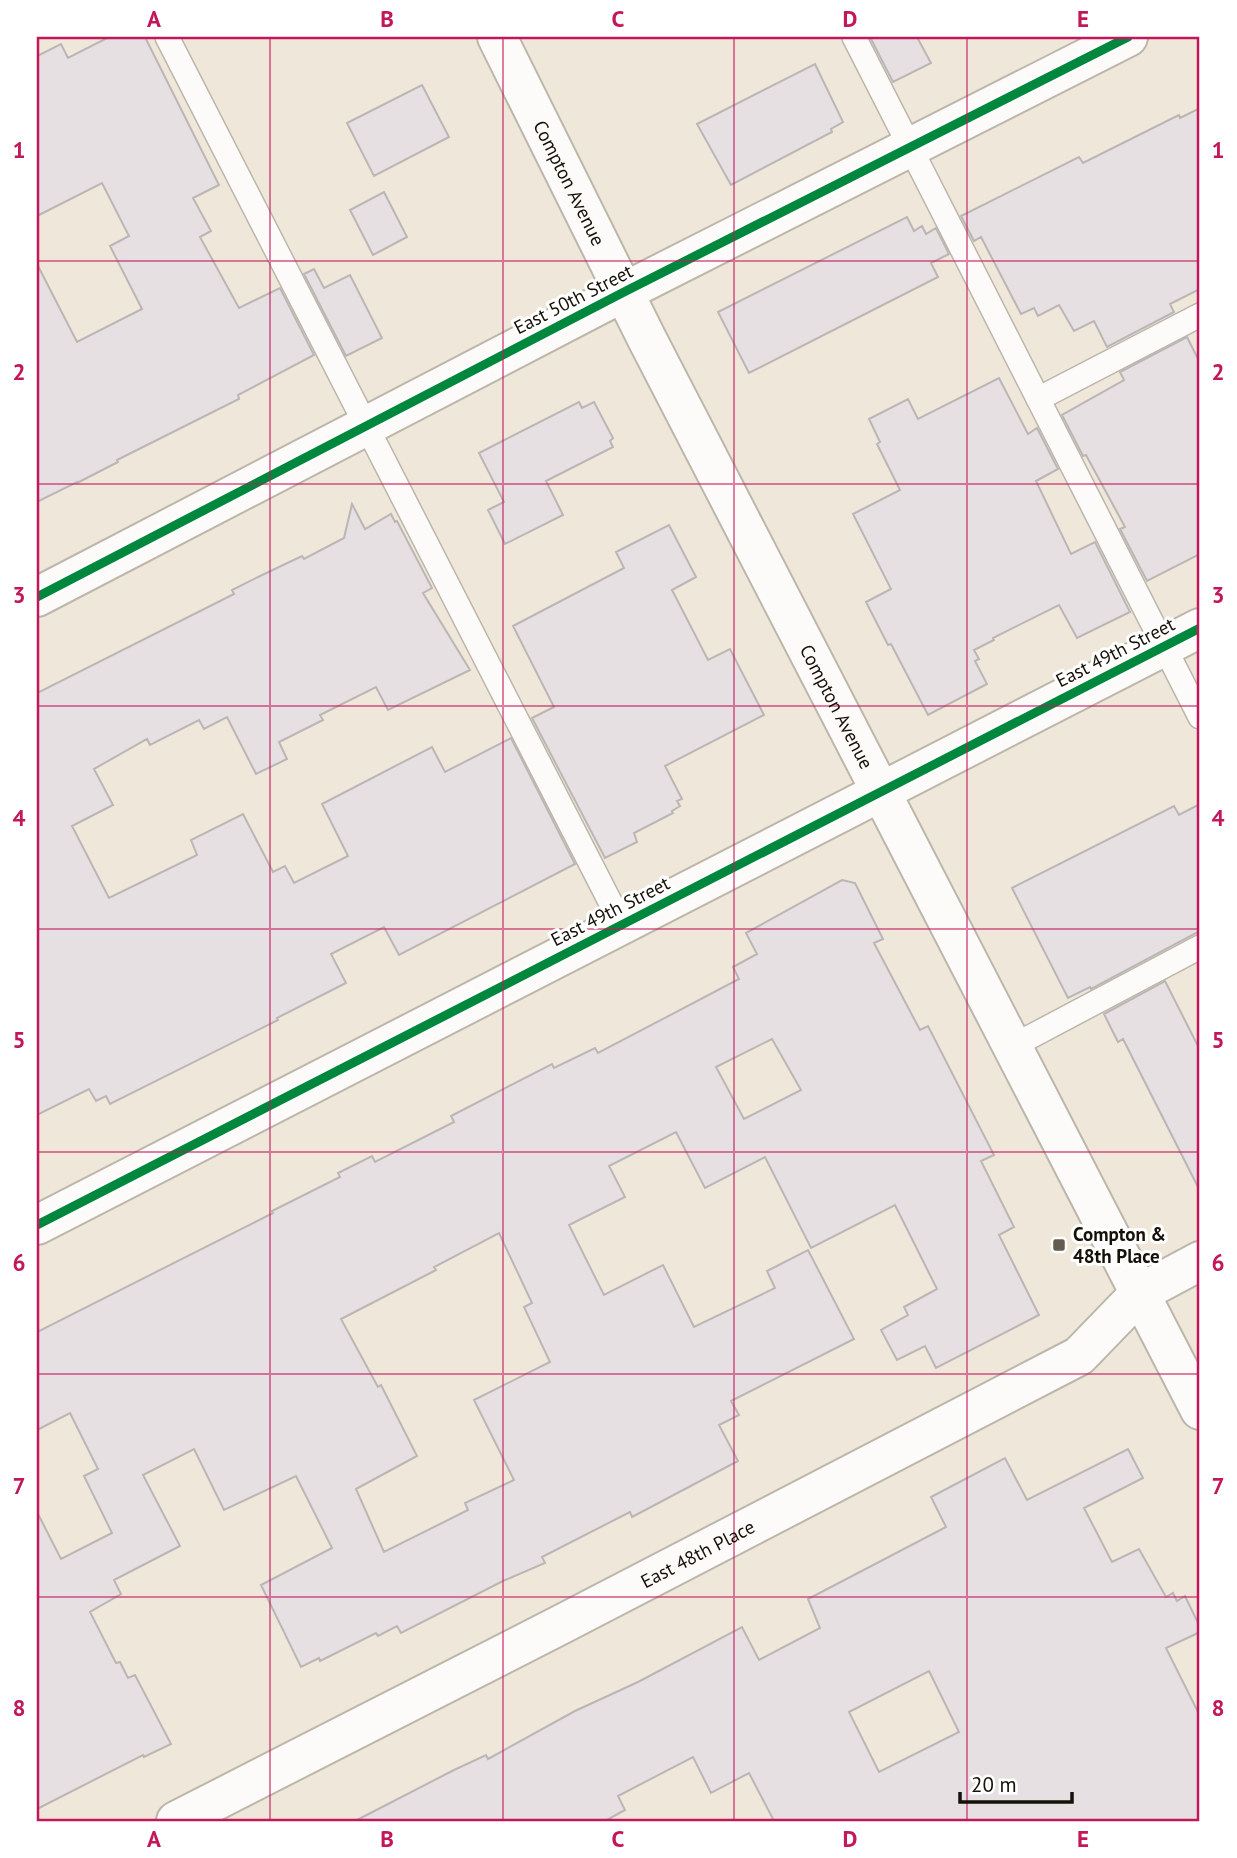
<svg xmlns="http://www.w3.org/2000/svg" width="1237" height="1858" font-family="'PT Sans',sans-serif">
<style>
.building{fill:#e6e0e2;stroke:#bbb6b5;stroke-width:2;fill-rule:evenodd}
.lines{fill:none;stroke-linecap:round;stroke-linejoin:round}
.lane-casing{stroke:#bcb6ab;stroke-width:26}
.street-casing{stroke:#bcb6ab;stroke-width:42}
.secondary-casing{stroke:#bcb6ab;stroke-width:42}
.lane{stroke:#fdfbf9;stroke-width:23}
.street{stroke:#fdfbf9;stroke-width:38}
.secondary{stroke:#fdfbf9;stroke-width:38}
.cycleway-casing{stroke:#fff;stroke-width:13}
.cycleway{stroke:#00873e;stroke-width:9}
.grid{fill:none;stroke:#c2185b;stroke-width:2;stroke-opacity:0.55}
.poi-dot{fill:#625c51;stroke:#fff;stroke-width:2.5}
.labels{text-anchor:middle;stroke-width:6;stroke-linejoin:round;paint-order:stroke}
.street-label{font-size:19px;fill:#161108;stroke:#fff}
.poi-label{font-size:19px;font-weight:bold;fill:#161108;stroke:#fff;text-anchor:start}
.neatline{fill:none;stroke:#c2185b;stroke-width:2.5}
.grid-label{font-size:23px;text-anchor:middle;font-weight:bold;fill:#c2185b}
</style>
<rect width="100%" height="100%" fill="#efe7d9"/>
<path class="building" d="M109,37H145L219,185L193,198L211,231L200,237L239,308L280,288L314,355L238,395L239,399L117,460L118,462L77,483V482L37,502V264L77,342L142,309L110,246L129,236L102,183L37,216V56L61,44L68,58Z
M870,37H917L931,63L893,82Z
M815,64L843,122L831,129L832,132L731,185L697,124Z
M422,85L449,137L374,176L347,123Z
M1200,108V289L1170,304L1174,312L1107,347L1094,321L1074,331L1059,305L1038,316L1034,308L1021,314L981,237L974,241L961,216L1079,157L1083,163L1179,115L1180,118Z
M384,192L407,237L373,255L350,210Z
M907,217L914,231L922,226L926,234L936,228L949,254L931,263L938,277L749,373L718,312Z
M314,269L324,288L350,275L382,338L346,356L304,274Z
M1187,337L1200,363V554L1147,581L1120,529L1125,527L1086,455L1083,456L1062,415L1124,380L1120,372Z
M999,378L1028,434L1037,428L1058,469L1036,481L1071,554L1095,542L1130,612L1077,638L1059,605L993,638L994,640L974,650L979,659L975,661L987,684L928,715L891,644L888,645L866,602L891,589L853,514L900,490L877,444L880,442L869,419L908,399L918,419Z
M579,402L582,408L594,402L613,438L610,441L613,447L546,481L563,515L505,544L488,510L504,502L479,453Z
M352,504L365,529L391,514L395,522L397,521L432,588L423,593L470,670L388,710L376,687L320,715L323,720L279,742L287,759L256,774L227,717L204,729L199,720L150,745L147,739L94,769L113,805L72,826L109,898L197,855L191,840L243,814L273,872L285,866L294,883L348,856L322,804L432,747L445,772L511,738L575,864L399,955L384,927L331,954L346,983L277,1018L278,1020L110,1104L106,1096L96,1101L89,1089L37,1115V693L234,594L232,590L258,577L302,556L304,559L344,538Z
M669,525L696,577L672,590L708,660L730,649L764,715L665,766L682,799L677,801L680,806L672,811L673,813L634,833L637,842L605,858L532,718L554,707L513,626L624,568L616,552Z
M1200,804V931L1091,989L1090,987L1068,998L1012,888L1174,806L1179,815Z
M842,880L855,883L883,939L874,943L920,1030L928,1026L994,1155L981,1161L1014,1227L999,1235L1039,1315L936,1368L925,1346L897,1360L881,1330L908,1315L904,1307L937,1289L895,1205L811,1248L765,1157L705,1188L676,1132L609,1166L625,1197L569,1225L604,1295L663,1265L694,1327L775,1288L767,1271L808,1250L854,1339L731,1401L739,1415L719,1425L738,1461L632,1517L630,1512L542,1557L545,1563L503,1581L401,1633L397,1626L378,1636L376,1633L320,1661L319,1658L301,1667L261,1585L332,1548L296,1476L224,1510L194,1449L143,1475L180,1546L114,1580L121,1594L90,1612L116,1663L120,1662L128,1678L135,1675L171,1744L144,1757L143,1755L37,1809V1512L61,1559L112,1533L84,1476L98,1469L70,1413L37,1430V1332L273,1213L272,1211L340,1177L338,1173L372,1156L375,1162L454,1122L451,1116L552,1064L554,1068L595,1048L598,1053L739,979L733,967L757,954L746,933ZM772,1039L801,1090L744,1119L716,1067ZM499,1233L532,1303L524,1307L550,1362L474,1400L514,1480L465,1503L468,1510L384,1552L356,1489L417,1456L381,1385L378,1387L341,1319L436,1270L434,1267Z
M1165,981L1200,1050V1191L1123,1039L1118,1042L1104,1014Z
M1128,1449L1143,1478L1084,1508L1112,1562L1139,1549L1166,1597L1173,1593L1177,1601L1185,1596L1200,1627V1632L1166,1648L1200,1716V1821H774L749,1773L711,1793L693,1757L618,1796L625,1810L605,1821H355L454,1770L486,1755L488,1759L575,1711L638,1682L742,1627L759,1660L820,1628L808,1599L946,1527L931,1497L1005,1458L1027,1500ZM929,1671L959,1732L879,1772L849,1712Z"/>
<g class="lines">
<g class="lane-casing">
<path id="lane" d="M167,37L622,925
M854,37L1200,717
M1038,399L1200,315
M1011,1047L1200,947"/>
</g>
<g class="street-casing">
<g id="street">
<path d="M37,597L624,292L1128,37"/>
<path d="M37,1225L1200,628"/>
<path id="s1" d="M176,1821L564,1623L1079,1356L1140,1293L1200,1261"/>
</g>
</g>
<g class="secondary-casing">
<g id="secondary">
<path id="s2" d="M497,37L647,339L1200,1410"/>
</g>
</g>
<use href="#lane" class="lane"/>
<use href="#street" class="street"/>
<use href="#secondary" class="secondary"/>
<g class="cycleway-casing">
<path id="cycleway" d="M37,597L624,292L1128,37
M37,1225L1200,628"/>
</g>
<use href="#cycleway" class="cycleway"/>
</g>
<path class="grid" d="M270,37V1821M503,37V1821M734,37V1821M967,37V1821M37,261H1200M37,484H1200M37,706H1200M37,929H1200M37,1152H1200M37,1374H1200M37,1597H1200"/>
<rect class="poi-dot" x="1052" y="1238" width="14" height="14" rx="3.5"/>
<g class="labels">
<g class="street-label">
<text dy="7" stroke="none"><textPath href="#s2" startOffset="163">Compton Avenue</textPath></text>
<text transform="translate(573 299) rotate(-27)" y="7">East 50th Street</text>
<text transform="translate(1115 652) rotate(-27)" y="7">East 49th Street</text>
<text dy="7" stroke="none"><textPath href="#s2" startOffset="751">Compton Avenue</textPath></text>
<text transform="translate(610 911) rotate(-27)" y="7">East 49th Street</text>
<text dy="7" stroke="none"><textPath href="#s1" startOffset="586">East 48th Place</textPath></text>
</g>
<g class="poi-label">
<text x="1073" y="1241">Compton &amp;<tspan x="1073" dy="22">48th Place</tspan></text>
</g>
</g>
<rect width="1237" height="1858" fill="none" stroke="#ffffff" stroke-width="77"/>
<path d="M960 1792v10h112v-10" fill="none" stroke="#161108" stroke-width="3.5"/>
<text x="971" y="1792" font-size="21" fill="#161108" stroke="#ffffff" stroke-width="5" paint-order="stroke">20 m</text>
<rect x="38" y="38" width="1160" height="1782" class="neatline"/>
<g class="grid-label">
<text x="154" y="27">A</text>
<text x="387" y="27">B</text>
<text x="618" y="27">C</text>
<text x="850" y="27">D</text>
<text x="1083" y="27">E</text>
<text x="19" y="158">1</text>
<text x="1218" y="158">1</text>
<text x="19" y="380">2</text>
<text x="1218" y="380">2</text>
<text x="19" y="603">3</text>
<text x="1218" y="603">3</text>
<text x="19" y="826">4</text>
<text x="1218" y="826">4</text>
<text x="19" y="1048">5</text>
<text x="1218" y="1048">5</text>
<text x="19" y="1271">6</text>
<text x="1218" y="1271">6</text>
<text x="19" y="1494">7</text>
<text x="1218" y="1494">7</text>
<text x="19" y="1716">8</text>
<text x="1218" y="1716">8</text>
<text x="154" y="1847">A</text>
<text x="387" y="1847">B</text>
<text x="618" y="1847">C</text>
<text x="850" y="1847">D</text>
<text x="1083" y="1847">E</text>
</g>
</svg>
